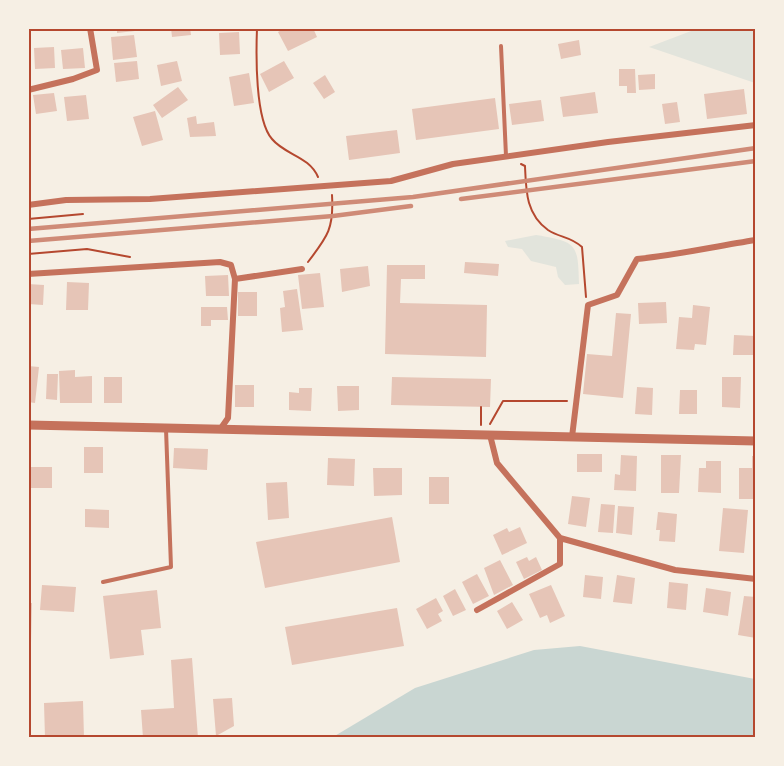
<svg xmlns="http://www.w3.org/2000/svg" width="784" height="766" font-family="'Source Sans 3',sans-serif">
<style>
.green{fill:#e2e4dc}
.water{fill:#c9d6d2}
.building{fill:#e6c5b7}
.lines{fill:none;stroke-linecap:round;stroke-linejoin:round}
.path{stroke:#b5482f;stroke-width:2}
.service{stroke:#c5725c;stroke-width:4}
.minor{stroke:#c5725c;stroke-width:6}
.tertiary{stroke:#c5725c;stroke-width:9}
.rail{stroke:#cf8b77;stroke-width:4.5}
.neatline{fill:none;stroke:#b5482f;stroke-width:2}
</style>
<rect width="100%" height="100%" fill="#f6efe4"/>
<path class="green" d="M699,28L755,29V83L649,47Z
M536,235C577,242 578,243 579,284L565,285L558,277L556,267L531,261L522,249L508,247L505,241Z"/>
<path class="water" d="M580,646L755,679V737H333L415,688L534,650Z"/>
<path class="building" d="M117,28H135V31L117,33Z
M171,28H190L191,35L172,37Z
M285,28H313L317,37L288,51L278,32Z
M239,32L240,54L220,55L219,33Z
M134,35L137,57L113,60L111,37Z
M579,40L581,55L561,59L558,44Z
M54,47L55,68L35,69L34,48Z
M83,48L85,68L63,69L61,50Z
M137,61L139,79L116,82L114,63Z
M177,61L182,81L161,86L157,65Z
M284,61L294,78L269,92L260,74Z
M619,69H635L636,93H627V86H619Z
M249,73L254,103L234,106L229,77Z
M655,74V89L639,90L638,75Z
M325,75L335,92L324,99L313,83Z
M178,87L188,100L162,118L153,105Z
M744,89L747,114L707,119L704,94Z
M595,92L598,113L563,117L560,97Z
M54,93L57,111L36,114L33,95Z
M86,95L89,119L67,121L64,97Z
M495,98L499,129L416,140L412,109Z
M541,100L544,121L512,125L509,104Z
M677,102L680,122L665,124L662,104Z
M155,111L163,140L142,146L133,117Z
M196,116L197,124L214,122L216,136L190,137L187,118Z
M397,130L400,153L349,160L346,136Z
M465,262L499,264L498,276L464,273Z
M387,265H425V279H401L400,303L487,305L486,357L385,354Z
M368,266L370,286L342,292L340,269Z
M320,273L324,307L302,309L298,275Z
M228,275L229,296H206L205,276Z
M67,282L89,283L88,310H66Z
M28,284L44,285L43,305L28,304Z
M297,289L303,330L282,332L280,308L285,307L283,291Z
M238,292H257V316H238Z
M666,302L667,323L639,324L638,303Z
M693,305L710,307L706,345L695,344L694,350L676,349L679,317L692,318Z
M201,307H227L228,320H211V326H201Z
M616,313L631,314L623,398L583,394L587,354L612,356Z
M734,335L755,336L754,355H733Z
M28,366L39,367L35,403L28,402Z
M75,370V377L92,376V403H60L59,371Z
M47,374H58L57,400L46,399Z
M104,377H122V403H104Z
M392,377L491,379L490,407L391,405Z
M722,377H741L740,408L722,407Z
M235,385H254V407H235Z
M337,386H359V410L338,411Z
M637,387L653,388L652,415L635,414Z
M299,388H312L311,411L289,410V392L299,393Z
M680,390H697V414H679Z
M84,447H103V473H84Z
M174,448L208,449L207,470L173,468Z
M577,454H602V472H577Z
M621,455L637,456L636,491L614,490L615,474L620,475Z
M661,455H681L679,493H661Z
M752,456H756L755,499H739V468H752Z
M328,458L355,459L354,486L327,485Z
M706,461H721V493L698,492L699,468H706Z
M28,467H52V488H28Z
M373,468H402V495L374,496Z
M429,477H449V504H429Z
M287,482L289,518L268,520L266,483Z
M572,496L590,498L586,527L568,524Z
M601,504L615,505L613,533L598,532Z
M618,506L634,507L632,535L616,533Z
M723,508L748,510L744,553L719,551Z
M85,509L109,510V528L85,527Z
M658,512L677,514L675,542L659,541L660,530H656Z
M392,517L400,562L265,588L256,542Z
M520,527L527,543L502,555L493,535L507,528L509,532Z
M527,557L529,561L536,557L542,570L524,579L516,562Z
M500,560L513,585L494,595L484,568Z
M477,574L489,596L473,604L462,582Z
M585,575L603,577L601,599L583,597Z
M617,575L635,578L632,604L613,602Z
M669,582L688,584L686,610L667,608Z
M42,585L76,587L74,612L40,610Z
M551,585L565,616L550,623L547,615L540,618L529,594Z
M706,588L731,592L728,616L703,612Z
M455,589L466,610L453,616L443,596Z
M157,590L161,628L141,630L144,655L110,659L103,596Z
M744,596L756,597V638L738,635Z
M436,598L443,611L438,614L442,621L427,629L416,609Z
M512,602L523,620L507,629L497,611Z
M28,603H32L31,643H28Z
M397,608L404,646L292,665L285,627Z
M192,658L198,738H143L141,710L174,708L171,660Z
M232,698L234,726L216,736L213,699Z
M83,701L84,738H45L44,703Z"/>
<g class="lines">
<path class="path" d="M257,28C256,54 255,120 272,139C285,155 309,156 318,177
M521,164L525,166C526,191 526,214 548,230C560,238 570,236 582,247L586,297
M28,219L83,214
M28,254L87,249L130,257
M308,262C328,236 334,228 332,195
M490,424L503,401H567
M481,425V407"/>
<path class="service" d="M501,46L506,156
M103,582L171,567L166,429"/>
<path class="minor" d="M28,90L73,79L97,70L90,28
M28,205L66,200L150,199L391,181L453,164L608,142L756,125
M28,274L220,262L231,265L235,279
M221,428L228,418L235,279L302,269
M490,435L497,463L560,538L675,570L756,579
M572,437L588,305L617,295L637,259C677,255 716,246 756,240
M477,610L560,564V538"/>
<path class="tertiary" d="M28,425L756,441"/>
<path class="rail" d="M461,199L756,161
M28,229L413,197L756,148
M28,241L333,216L411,206"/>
</g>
<rect width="784" height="766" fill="none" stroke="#f6efe4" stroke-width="60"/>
<rect x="30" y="30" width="724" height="706" class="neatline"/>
</svg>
